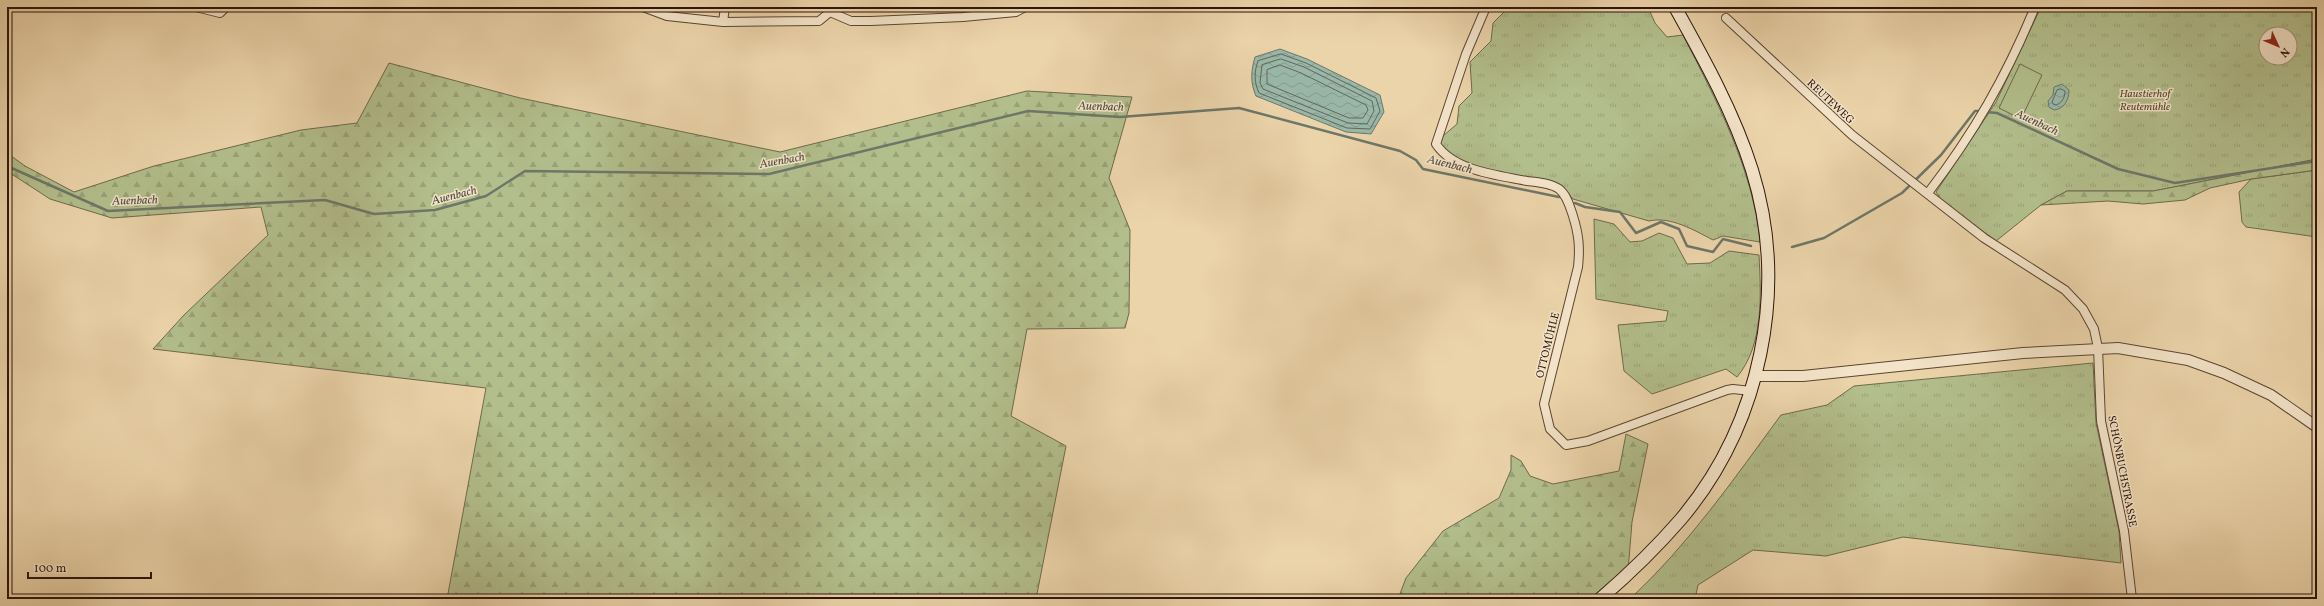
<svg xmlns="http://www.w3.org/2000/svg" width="2324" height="606" font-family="Vollkorn,serif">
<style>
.grass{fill:url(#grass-tufts);stroke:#6e6a4c;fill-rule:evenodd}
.forest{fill:url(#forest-firs);stroke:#6e6a4c}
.garden{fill:#b2be8c;stroke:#6e6a4c}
.water{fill:url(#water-waves);stroke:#6d7769}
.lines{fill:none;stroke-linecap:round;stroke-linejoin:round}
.shore{stroke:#62665a;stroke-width:1}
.stream{stroke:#6d7769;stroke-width:2.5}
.minor-casing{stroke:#5b4533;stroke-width:10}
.tertiary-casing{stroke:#5b4533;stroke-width:12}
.secondary-casing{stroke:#2b150b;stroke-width:14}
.minor{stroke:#f3e3c8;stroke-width:8}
.tertiary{stroke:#f3e3c8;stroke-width:10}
.secondary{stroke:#f3e3c8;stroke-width:12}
.labels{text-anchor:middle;stroke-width:3;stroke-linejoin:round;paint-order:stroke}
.park-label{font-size:11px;font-style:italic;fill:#544832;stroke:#f3e3c8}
.street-label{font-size:11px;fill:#2b150b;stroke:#f3e3c8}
.water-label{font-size:12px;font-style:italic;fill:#524e42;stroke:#f3e3c8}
</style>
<defs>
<pattern id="grass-tufts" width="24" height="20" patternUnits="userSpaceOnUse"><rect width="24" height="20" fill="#b2be8c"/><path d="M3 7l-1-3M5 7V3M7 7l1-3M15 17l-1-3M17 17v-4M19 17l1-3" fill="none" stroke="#99a277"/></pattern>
<pattern id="forest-firs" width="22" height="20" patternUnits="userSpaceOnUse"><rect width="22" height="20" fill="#b2be8c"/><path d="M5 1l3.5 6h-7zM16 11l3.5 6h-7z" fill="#99a277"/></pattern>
<pattern id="water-waves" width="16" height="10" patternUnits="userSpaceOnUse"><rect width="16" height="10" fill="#99b8a8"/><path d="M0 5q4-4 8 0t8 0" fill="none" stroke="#849d8f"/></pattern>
</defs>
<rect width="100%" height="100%" fill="#ecd4aa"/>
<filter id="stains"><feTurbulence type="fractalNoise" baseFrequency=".005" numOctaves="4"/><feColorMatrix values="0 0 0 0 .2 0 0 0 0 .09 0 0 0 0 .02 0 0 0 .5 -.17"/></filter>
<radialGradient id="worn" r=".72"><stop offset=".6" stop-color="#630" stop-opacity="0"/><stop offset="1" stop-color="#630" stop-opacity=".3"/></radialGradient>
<path class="grass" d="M1509,7H1648L1655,23L1667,37L1683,35C1716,100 1753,168 1760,242L1723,236L1713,240C1694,230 1670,216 1649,221L1573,199L1560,185L1504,175L1464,162L1451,156L1440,144L1443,136L1457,124L1459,106L1472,93L1470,62L1491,41L1493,23Z
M2041,7H2317V159L2154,191H2067L2041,205L1996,241L1942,201L1936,192L1996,102ZM2266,34H2290V58H2266Z
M2317,170V237L2246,227L2242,222L2239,192L2251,179Z
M1594,219L1614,224L1630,242L1642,241L1659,233L1673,238L1687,264L1710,263L1729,251L1759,255C1761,294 1764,345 1737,377L1726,369L1652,394L1624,371L1618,325L1666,321L1668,311L1596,299Z
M2093,363L2096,423L2119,531L2121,563L1903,537L1826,556L1753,550L1698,585L1695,599H1630C1688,545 1734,479 1781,415L1827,405L1854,386Z"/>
<path class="forest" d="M389,63L520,98L780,152L1027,91L1132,97L1109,178L1130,230L1129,313L1125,328L1027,329L1011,416L1066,446L1036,599H447L486,388L153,349L184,315L268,235L261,207L112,218L50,199L7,171V153L25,166L74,192L154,166L301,130L357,123Z
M2317,159V170L2251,179L2210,188L2185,200L2143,204L2108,201L2041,205L2067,191H2153Z
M1626,434L1648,444L1632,522L1628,571L1593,599H1398L1406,578L1443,531L1499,498L1511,470V455L1521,461L1530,476L1553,484L1619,471Z"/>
<path class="garden" d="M2020,64L2042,75L2021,119L1999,108Z"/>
<path class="water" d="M1280,49L1307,59L1380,95L1384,112L1371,134L1346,132L1256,96C1250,82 1251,71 1255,57Z
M2062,84L2069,90C2069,100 2064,109 2054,110L2049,107L2048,101L2053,95L2054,87Z"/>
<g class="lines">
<path class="shore" d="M1281,54L1306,63L1376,98L1380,111L1370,129L1347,128L1259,93C1254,82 1254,72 1258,61Z
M1281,59L1304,67L1372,101L1374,111L1367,124L1348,123L1263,89L1260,83L1262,65Z
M1280,65L1301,73L1366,105L1368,110L1363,118H1349L1267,84V70Z
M2061,89L2065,91C2065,98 2061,105 2054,105L2052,102L2057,90Z"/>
<path class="stream" d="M1986,112L1997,113L2118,169L2175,183L2317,161
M7,166L108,211L325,200L374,214L435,210L486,196L525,171L769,174L1028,111L1120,117L1239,108L1400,151L1416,160L1423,169L1559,197
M1575,203L1585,207L1620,212L1636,233L1661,222L1679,229L1687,246L1713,252L1723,239L1751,246
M1792,247L1824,238L1902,193L1941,155L1975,111H1981"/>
<g class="minor-casing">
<path id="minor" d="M196,7L220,13L226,7
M643,7L667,16L723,22
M725,7L723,22L819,21L830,12L851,21H871L963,17L1016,12L1025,7
M1486,7L1466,54L1436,144C1454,171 1497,175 1527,181C1537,182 1551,183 1559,189C1567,195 1570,207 1573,216C1579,235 1580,248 1578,267L1544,404L1550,429L1566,445L1588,441L1727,390L1733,389L1751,391
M1726,18L1852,135L1984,238L2065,290L2083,309L2094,329L2098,348L2101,421L2124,531L2132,599
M1928,193C1974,133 2006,77 2035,7"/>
</g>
<g class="tertiary-casing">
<path id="tertiary" d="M1756,376H1803L2023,353L2118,348L2188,360L2224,373L2271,395L2317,427"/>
</g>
<g class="secondary-casing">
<path id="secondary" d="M1600,599C1629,574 1656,548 1681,519C1761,424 1789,289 1752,170C1734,113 1704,59 1675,7"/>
</g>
<use href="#minor" class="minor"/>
<use href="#tertiary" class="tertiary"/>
<use href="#secondary" class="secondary"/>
</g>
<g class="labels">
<g class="park-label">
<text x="2145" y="97">Haustierhof<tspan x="2145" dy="13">Reutemühle</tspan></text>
</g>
<g class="street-label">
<text transform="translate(1831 101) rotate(43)" y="4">REUTEWEG</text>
<text transform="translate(1547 345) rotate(-76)" y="4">OTTOMÜHLE</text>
<text transform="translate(2123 471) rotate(79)" y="4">SCHÖNBUCHSTRASSE</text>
</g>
<g class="water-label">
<text transform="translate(1101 106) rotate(2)" y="4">Auenbach</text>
<text transform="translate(2037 122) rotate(25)" y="4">Auenbach</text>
<text transform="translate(782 160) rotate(-10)" y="4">Auenbach</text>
<text transform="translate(1450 164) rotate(14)" y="4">Auenbach</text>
<text transform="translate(454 195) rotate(-14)" y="4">Auenbach</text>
<text transform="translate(135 200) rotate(-2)" y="4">Auenbach</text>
</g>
</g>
<rect width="2324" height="606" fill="none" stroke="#ecd4aa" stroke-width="24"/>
<rect x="8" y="8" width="2308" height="590" fill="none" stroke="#2b150b" stroke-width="2"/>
<rect x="12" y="12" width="2300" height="582" fill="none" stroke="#2b150b"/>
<g transform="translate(2278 46) rotate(134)"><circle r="19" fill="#f3e3c8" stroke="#a3917c"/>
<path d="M0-3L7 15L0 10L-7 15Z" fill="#8f2418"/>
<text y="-6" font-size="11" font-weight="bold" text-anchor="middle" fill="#2b150b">N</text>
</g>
<path d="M28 572v6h123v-6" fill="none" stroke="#2b150b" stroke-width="2"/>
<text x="34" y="572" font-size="12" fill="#2b150b" stroke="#f3e3c8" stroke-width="3" paint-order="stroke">100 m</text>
<rect width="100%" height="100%" filter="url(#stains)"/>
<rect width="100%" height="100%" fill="url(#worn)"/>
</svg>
